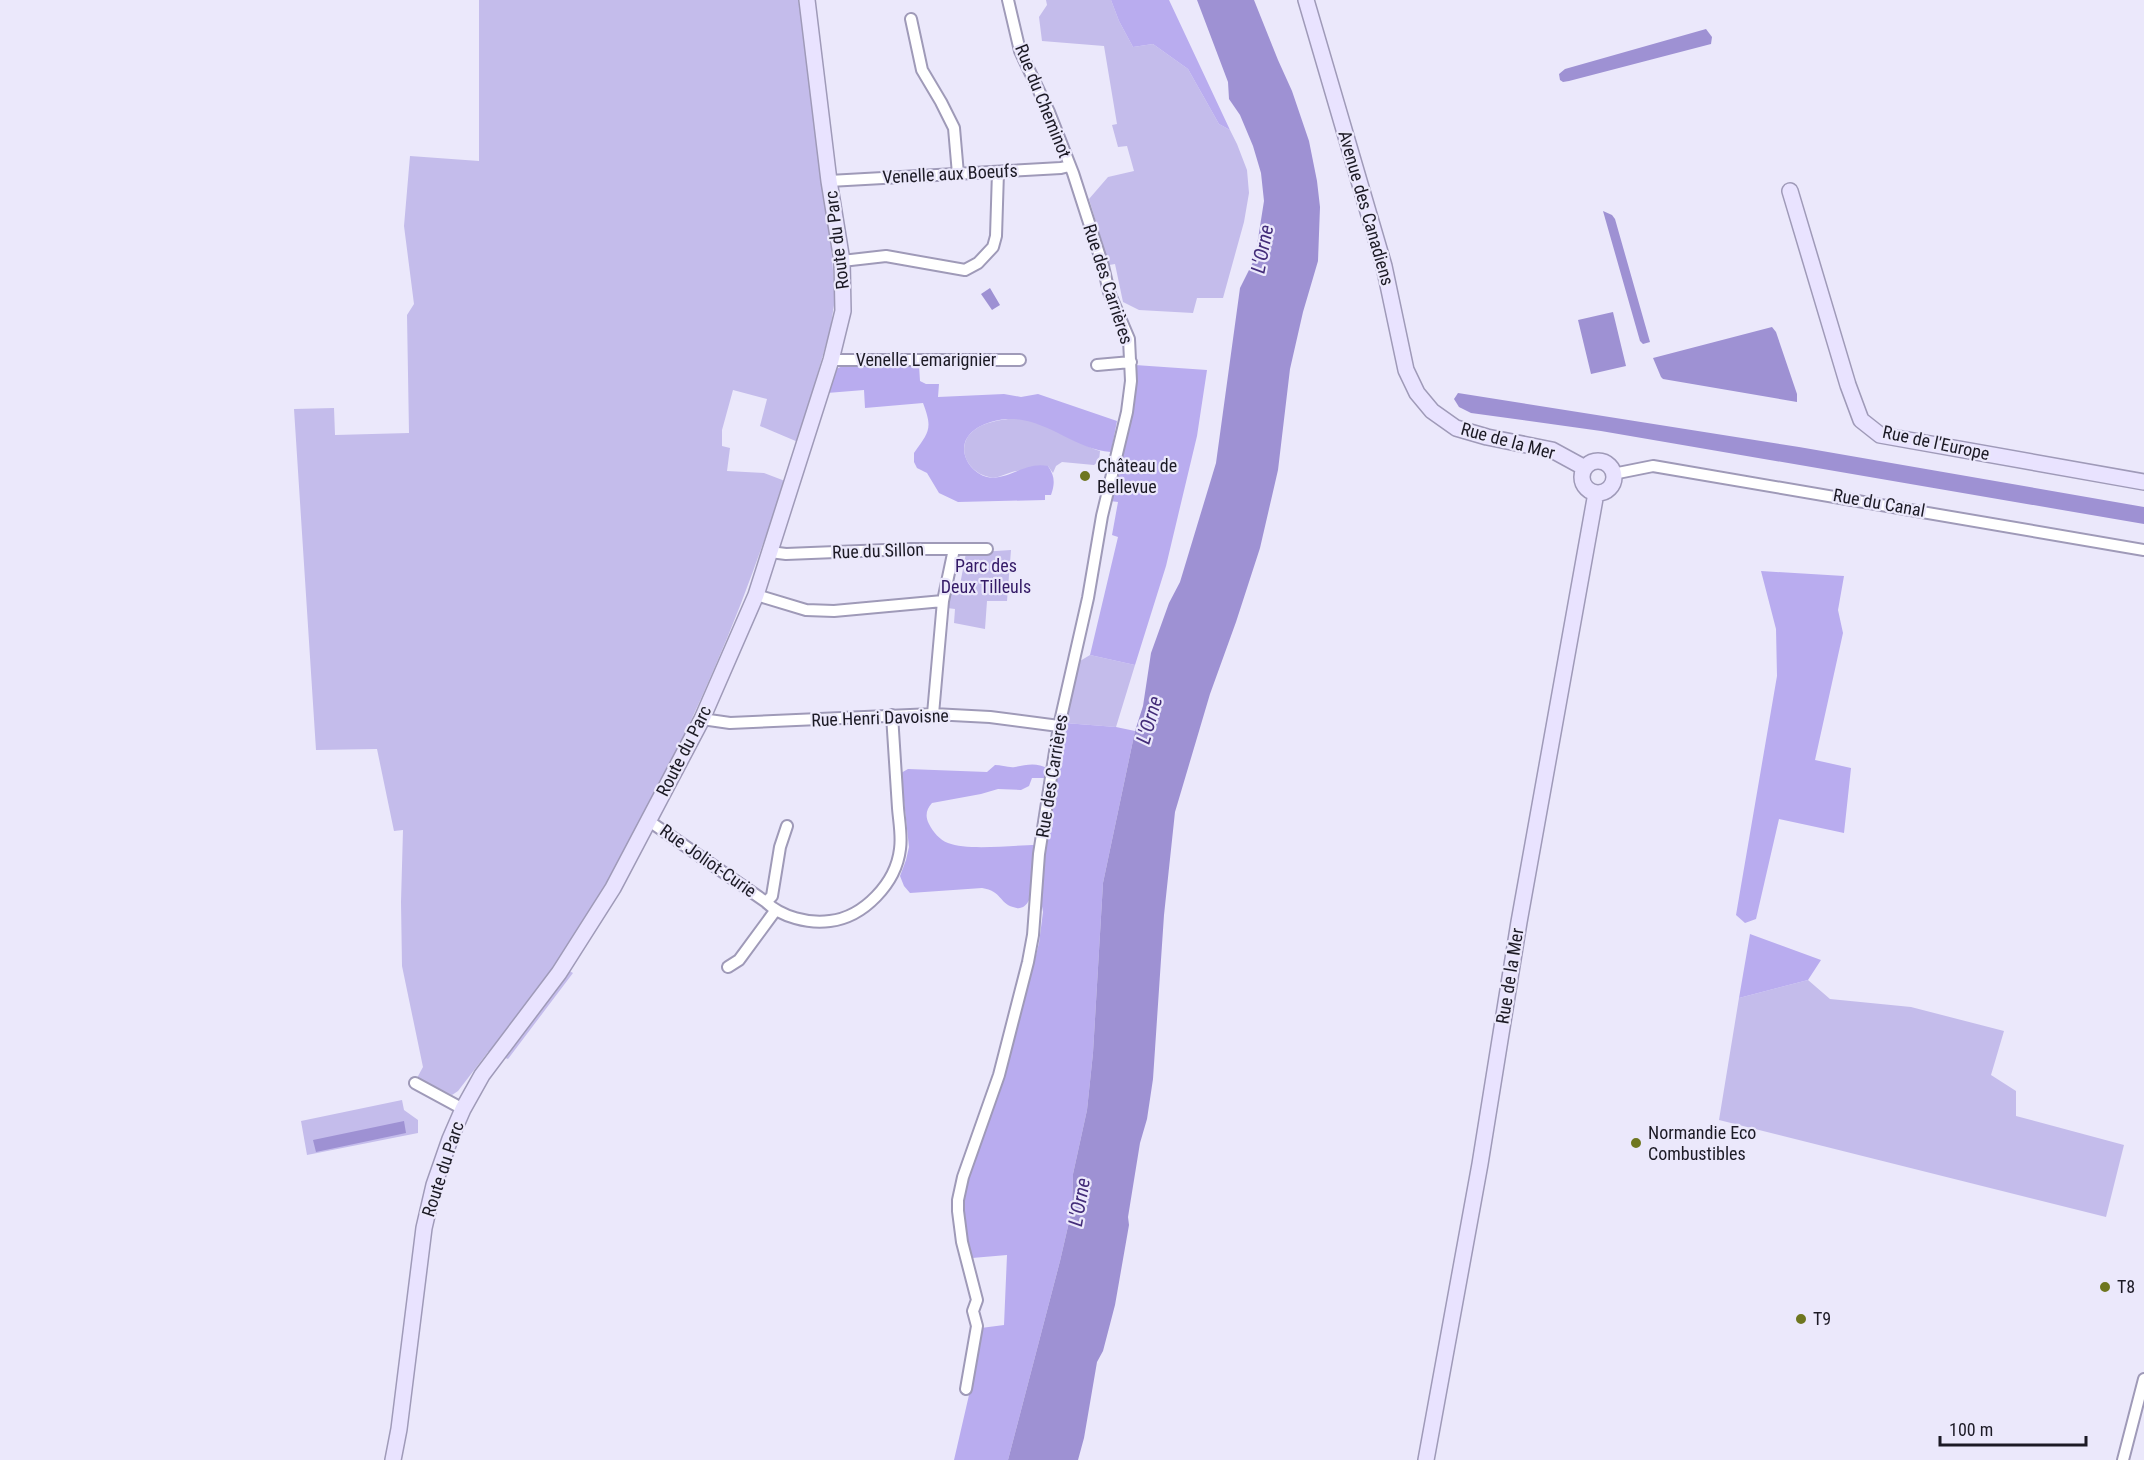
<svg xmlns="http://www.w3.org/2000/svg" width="2144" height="1460" font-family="'Roboto Condensed',sans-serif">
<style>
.green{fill:#c4bceb}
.forest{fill:#b9acef}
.water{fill:#9e91d3}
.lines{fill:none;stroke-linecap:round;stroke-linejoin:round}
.street-casing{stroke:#9f9ab8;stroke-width:14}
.secondary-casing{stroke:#9f9ab8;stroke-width:18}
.street{stroke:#fff;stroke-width:10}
.secondary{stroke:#e9e3ff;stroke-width:15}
.poi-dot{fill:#6e761f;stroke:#ebe8fb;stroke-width:2}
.labels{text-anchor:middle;stroke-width:4.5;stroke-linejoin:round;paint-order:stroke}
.street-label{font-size:18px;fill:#1c1a25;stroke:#ebe8fb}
.poi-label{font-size:18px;fill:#1c1a25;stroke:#ebe8fb;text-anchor:start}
.park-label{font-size:18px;fill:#341a66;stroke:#ebe8fb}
.water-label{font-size:20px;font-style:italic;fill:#432c79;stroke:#ebe8fb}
</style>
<rect width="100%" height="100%" fill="#ebe8fb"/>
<path class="green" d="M479,0H802L832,256L835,299L830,330L798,442L760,426L767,399L733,390L722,430V446L730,448L727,471L764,473L785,481C763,544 741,608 714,669C670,771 617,870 559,965L573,973L508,1059L488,1052L458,1091L452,1095L417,1078L423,1067L402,966L401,902L403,830L394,831L377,749L316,750L294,409L334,408L335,435L409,433L407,315L414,304L404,226L410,156L479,161Z
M1046,0H1111L1119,21L1133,47L1153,44L1188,69L1219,124L1230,130L1237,144L1247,170L1249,193L1244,222L1223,298H1197L1193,313L1139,310L1123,302L1115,264L1109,265L1089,199L1108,177L1134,171L1127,146L1118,147L1112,125L1117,124L1104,46L1042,41L1039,17L1047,5Z
M1008,419C1015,419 1022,419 1028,420C1054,425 1075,443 1100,451L1099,461L1094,465L1062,462L1056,466L1053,473L1048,466C1038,468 1027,469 1016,471C1006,473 999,479 989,477C972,474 958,455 967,438C976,424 994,421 1008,419Z
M1011,550L1007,601H987L985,629L954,623L955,609L947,608L949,593L959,590L966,553Z
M1090,655L1135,665L1116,727L1065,723L1080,661Z
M1808,980L1830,999L1911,1007L2004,1031L1991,1075L2016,1091V1116L2124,1145L2106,1217L1719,1120L1739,998Z
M402,1100L404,1110L418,1120V1133L307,1155L301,1121Z"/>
<path class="forest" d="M1111,0H1169L1230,130L1219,124L1188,69L1153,44L1133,47L1119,21Z
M845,365H919L920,381L926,384H939L938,397L1004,394L1021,397L1038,394L1117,421L1111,452C1073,449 1046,417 1007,419C994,420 975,425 967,438C958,453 971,473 987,477C1008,481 1025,461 1048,466C1055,476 1055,484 1051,495H1045V500L958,502L939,493L927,473L917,468L914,462V453C929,432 933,429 923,403L865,408L864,390L827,393L836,369Z
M1135,365L1207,370L1197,436L1166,566L1135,665L1090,655L1118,537L1112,535L1118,502L1110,501L1136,392Z
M1761,571L1844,576L1838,610L1843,633L1815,760L1851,768L1844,833L1779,819L1756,919L1745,923L1736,915L1777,676L1776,629Z
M1065,723L1116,727L1135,731L1103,883L1093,1053L1087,1110L1073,1174L1072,1209L1060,1261L1008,1460H954L975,1369L981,1328L1004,1325L1007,1255L972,1258L965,1235L964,1191L998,1091L1028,987L1039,943L1043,912L1041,901L1043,865Z
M995,765C1001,765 1009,768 1015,767C1026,765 1037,762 1048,769L1047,778H1032L1029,786L1021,790L998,789L981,794L932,803C926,810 925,816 929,824C933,832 940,840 948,843C968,851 1014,845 1037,845C1036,859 1038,917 1013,907C999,903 1002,891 982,888L910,893L904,886L900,876L906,860L909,847L901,773L908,769L987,772Z
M1750,934L1821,960L1808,980L1739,998Z"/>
<path class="water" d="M1197,0H1254L1278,60L1292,91L1309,141L1317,181L1320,207L1318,261L1303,312L1290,369L1278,470L1260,548L1236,622L1210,694L1175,812L1164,915L1153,1079L1147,1119L1140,1143L1128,1217L1129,1225L1115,1305L1103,1351L1097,1362L1084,1438L1078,1460H1008L1060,1261L1072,1209L1073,1174L1087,1110L1093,1053L1103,883L1135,731L1143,706L1151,653L1169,603L1180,582L1216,463L1240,288L1255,258L1264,201L1261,173L1253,146L1240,115L1229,99L1228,82Z
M1706,29L1712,37L1711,44L1569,81L1563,82L1560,80L1559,74L1565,69Z
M1603,211L1612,215L1615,219L1650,342L1643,344L1640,341Z
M990,288L1000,305L992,310L981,294Z
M1613,312L1626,366L1591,374L1578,320Z
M1772,327L1776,332L1797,394V402L1663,379L1661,377L1653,358Z
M1458,393L1799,447L2144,507V524L1601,431L1471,413L1459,407L1454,399Z
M404,1121L406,1133L316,1152L313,1140Z"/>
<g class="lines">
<g class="street-casing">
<path id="street" d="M911,19L922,70L941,102L954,128L958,174
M829,181L1061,168L1069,166
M842,261L886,256L965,270L978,263L993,247L996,236L998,172
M831,360H1020
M1097,365L1131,362
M1613,474L1653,466L2144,550
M770,552L786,554L911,549H987
M756,595L806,610L834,611L943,601L933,714
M943,601L954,549
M702,719L730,723L933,714L990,717L1059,726
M649,821L766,902C781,917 809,924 830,921C864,917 896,883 900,849C902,836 899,821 898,808C896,777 894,746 892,715
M766,902L772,896L780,847L787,826
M728,967L739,960L775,911
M415,1083L463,1109
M966,1389L977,1326L973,1311L977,1300L962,1242L958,1211V1200L963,1177L999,1075L1028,962L1033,935L1039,854L1059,726L1088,598L1102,516L1127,412L1131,381L1129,339L1109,292L1103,266L1073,173L1049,112L1020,51L1008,0
M2123,1460L2144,1379"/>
</g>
<g class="secondary-casing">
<path id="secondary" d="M1306,0L1384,266L1406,370L1417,393L1432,411L1456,428L1487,437L1552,450L1585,468
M1790,191L1848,385L1861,420L1880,435L2144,482
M1582 477a16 16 0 1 1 32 0a16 16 0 1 1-32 0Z
M393,1460L399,1429L424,1228L434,1185L450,1139L463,1109L482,1075L559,973L613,888L702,719L756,595L831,360L843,311L842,261L829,181L807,0
M1426,1460L1480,1164L1519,922L1596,493"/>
</g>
<use href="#street" class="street"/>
<use href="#secondary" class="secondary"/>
</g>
<g class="poi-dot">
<circle cx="1085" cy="476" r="6"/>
<circle cx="1636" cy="1143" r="6"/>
<circle cx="2105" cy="1287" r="6"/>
<circle cx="1801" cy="1319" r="6"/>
</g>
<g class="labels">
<g class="street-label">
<text transform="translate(1043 101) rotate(68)" y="6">Rue du Cheminot</text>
<text transform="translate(950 174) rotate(-3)" y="6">Venelle aux Boeufs</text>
<text transform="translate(1366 208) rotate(74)" y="6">Avenue des Canadiens</text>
<text transform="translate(837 240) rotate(-97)" y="6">Route du Parc</text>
<text transform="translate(1108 284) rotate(72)" y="6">Rue des Carrières</text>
<text x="926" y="366">Venelle Lemarignier</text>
<text transform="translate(1508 441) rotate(15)" y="6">Rue de la Mer</text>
<text transform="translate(1936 443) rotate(12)" y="6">Rue de l'Europe</text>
<text transform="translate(1879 503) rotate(10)" y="6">Rue du Canal</text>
<text transform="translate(878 551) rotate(-2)" y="6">Rue du Sillon</text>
<text transform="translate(880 718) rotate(-2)" y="6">Rue Henri Davoisne</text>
<text transform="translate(684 751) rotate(-63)" y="6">Route du Parc</text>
<text transform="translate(1052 776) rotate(-81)" y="6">Rue des Carrières</text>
<text transform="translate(708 861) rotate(35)" y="6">Rue Joliot-Curie</text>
<text transform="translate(1510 976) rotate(-81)" y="6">Rue de la Mer</text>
<text transform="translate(443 1169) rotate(-72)" y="6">Route du Parc</text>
</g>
<g class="poi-label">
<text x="1097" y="472">Château de<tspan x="1097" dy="21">Bellevue</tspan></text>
<text x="1648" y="1139">Normandie Eco<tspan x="1648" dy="21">Combustibles</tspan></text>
<text x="2117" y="1293">T8</text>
<text x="1813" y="1325">T9</text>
</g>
<g class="park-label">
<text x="986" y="572">Parc des<tspan x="986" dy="21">Deux Tilleuls</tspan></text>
</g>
<g class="water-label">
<text transform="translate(1262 249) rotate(-79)" y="7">L'Orne</text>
<text transform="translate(1149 720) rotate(-74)" y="7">L'Orne</text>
<text transform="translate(1079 1202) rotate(-80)" y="7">L'Orne</text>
</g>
</g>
<path d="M1940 1436v9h146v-9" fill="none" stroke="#1c1a25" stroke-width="3"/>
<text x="1949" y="1436" font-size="18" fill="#1c1a25" stroke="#ebe8fb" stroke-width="4.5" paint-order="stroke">100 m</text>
</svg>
